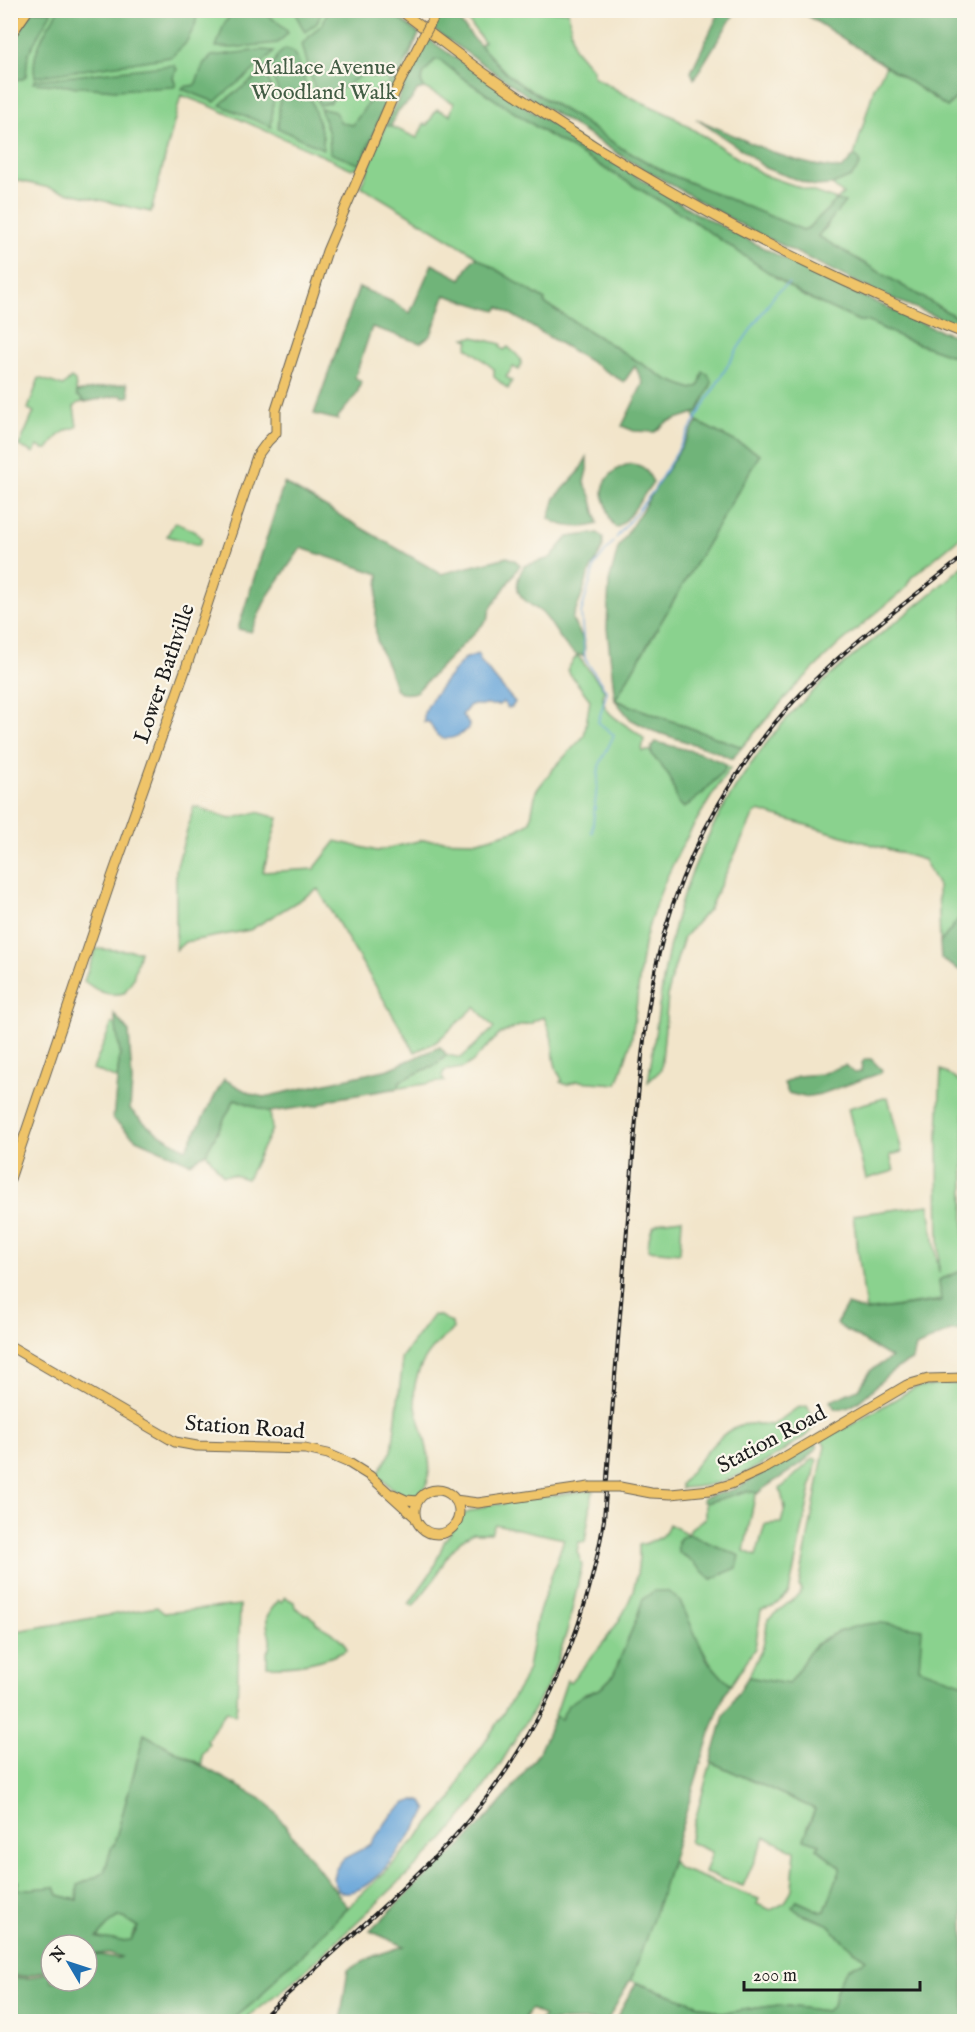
<svg xmlns="http://www.w3.org/2000/svg" width="975" height="2032" font-family="'IM FELL English',serif">
<style>
.green{fill:#8ad28e;stroke:#537755;stroke-width:1.5;fill-rule:evenodd}
.forest{fill:#6fb479;stroke:#46684a;stroke-width:1.5;fill-rule:evenodd}
.water{fill:#67a5d9;stroke:#42607a;stroke-width:1.5}
.lines{fill:none;stroke-linecap:round;stroke-linejoin:round}
.stream{stroke:#67a5d9;stroke-width:1.5}
.major-casing{stroke:#676259;stroke-width:11}
.major{stroke:#efc469;stroke-width:9}
.rail-casing{stroke:#1c1c1c;stroke-width:4}
.rail{stroke:#fbf7ec;stroke-width:1.5;stroke-dasharray:4.5;stroke-linecap:butt}
.major-bridge-casing{stroke:#676259;stroke-width:11;stroke-linecap:butt}
.major-bridge{stroke:#efc469;stroke-width:9}
.labels{text-anchor:middle;stroke-width:4.5;stroke-linejoin:round;paint-order:stroke}
.park-label{font-size:22px;fill:#425c44;stroke:#fbf7ec}
.street-label{font-size:22px;fill:#1c1c1c;stroke:#fbf7ec}
</style>
<rect width="100%" height="100%" fill="#fbf7ec"/>
<filter id="ink" filterUnits="userSpaceOnUse"><feTurbulence type="fractalNoise" baseFrequency=".0167" numOctaves="2"/><feDisplacementMap in="SourceGraphic" scale="12" xChannelSelector="R" yChannelSelector="G"/><feConvolveMatrix kernelMatrix="1 2 1 2 8 2 1 2 1" color-interpolation-filters="sRGB"/></filter>
<filter id="wash" filterUnits="userSpaceOnUse"><feTurbulence type="fractalNoise" baseFrequency=".008" numOctaves="4" result="noise"/><feDisplacementMap in="SourceGraphic" scale="24" xChannelSelector="R" yChannelSelector="G"/><feGaussianBlur stdDeviation="1.35" result="paint"/><feColorMatrix in="noise" values="0 0 0 0 0 0 0 0 0 0 0 0 0 0 0 0 0 1.4 0 .05"/><feComposite in="paint" operator="in"/></filter>
<g filter="url(#wash)">
<rect width="100%" height="100%" fill="#f2e5ca"/>
<path class="green" d="M33,10L391,11L419,34L362,171L355,167L352,169L210,106L181,95L151,212L11,179L10,43Z
M461,11H568L574,48L593,70V76L624,94L672,116L764,175L837,200L843,194L832,185L851,177L858,158L854,156L874,88L886,66L947,107L955,99L964,86V319L956,317L817,236L827,227L837,200L808,228L803,230L667,173L623,149L574,116L523,86L506,73L480,46L484,42Z
M435,60H440L464,79L547,134L690,219L802,295L859,321H867L905,339L964,360L962,366L964,368V534L911,578L905,589L838,645L794,688L742,747L615,700L760,454L697,422L694,414L698,412L699,386L692,389L666,379L544,303L545,300L477,258L474,254L361,186L386,124L417,138L424,124L427,125L437,109L450,115L454,103L424,88L421,82L424,73Z
M474,337L501,344L500,347L504,350L508,347C516,354 525,359 519,370L513,367L506,377L512,381L508,389L494,377V369L467,347L469,341L465,338Z
M39,378L63,386L71,378L75,381L77,395L85,402L78,403L74,407L77,427L67,430L58,436L48,449H44L37,446L34,453L19,446L34,412L28,409Z
M175,522L192,530L202,538L199,545L167,536Z
M964,565V912L940,943L938,886L924,860L759,811L754,814L709,909L684,937L669,986L661,1070L648,1082C658,1021 663,957 682,899C704,833 743,768 789,716C825,676 870,643 912,609C930,595 947,580 964,565Z
M577,655L604,689C604,693 602,700 604,704C608,718 634,728 644,739L642,751H650L652,755L669,775L678,802L702,794L725,769L724,763L730,768C695,820 660,878 645,940C638,973 638,1008 631,1041C627,1055 622,1070 617,1084L577,1081L567,1085L560,1082L562,1080C552,1062 555,1059 552,1041C551,1033 547,1025 544,1017L533,1021V1023L522,1025L500,1034L472,1062L463,1068L444,1071L442,1077L445,1081L399,1088L400,1081L437,1064L447,1055L461,1058L494,1028L475,1007L436,1042L415,1052L318,889L250,930L185,942L176,950V869L194,806L230,819L257,812L278,818L263,872L314,869L336,841L377,851L422,840L478,841L517,830L530,822L536,791L553,769L584,736L590,700L567,670Z
M96,949L140,951L133,979L124,993C107,997 97,991 84,981Z
M112,1023L116,1024L120,1053L117,1079L93,1069Z
M941,1070L964,1084V1270L939,1280L942,1300L866,1311L853,1215L929,1205L939,1273L938,1134Z
M888,1097L902,1152L890,1155L894,1171L866,1179L848,1108Z
M235,1099L270,1112L272,1129L247,1179L234,1175H223L206,1153Z
M682,1219L680,1253L648,1250C649,1221 656,1222 682,1219Z
M433,1315L440,1316L452,1323L453,1329C450,1334 444,1337 440,1341C427,1353 418,1368 415,1385C408,1415 454,1479 411,1498L398,1493L377,1475L392,1451L402,1368L401,1358Z
M942,1384H964V1684L919,1669L894,1626C870,1620 828,1630 812,1649C803,1660 797,1673 788,1684L748,1677L763,1647L768,1619L800,1594L802,1590L799,1586L825,1445L822,1441L823,1438L855,1423L914,1388Z
M807,1406L816,1422C810,1435 800,1440 789,1447C757,1470 721,1487 681,1488V1484C695,1467 718,1431 741,1425C751,1423 763,1424 773,1425L797,1408Z
M814,1458L817,1460L789,1593L773,1607L761,1610L755,1648L731,1685C704,1664 695,1632 680,1601L643,1599L636,1620L613,1676L600,1689L583,1695L561,1720L555,1716L567,1680L570,1682C607,1638 641,1607 639,1545C653,1542 664,1539 669,1524L688,1534L691,1528L705,1518V1503L747,1491L758,1493L755,1496L744,1551L756,1556L765,1524L781,1523L785,1508L780,1489ZM678,1541L723,1574L712,1579L688,1558L678,1552Z
M593,1490L585,1542H579L577,1551L582,1565L568,1628L555,1668L546,1689L501,1763L468,1810L445,1838L426,1857L293,1982L243,2021L227,2022L232,2020L260,1997L283,1969L301,1956L329,1926L392,1865L452,1799L462,1775L487,1739L522,1683L528,1668L537,1618L564,1539L495,1524L491,1533H473L461,1540L446,1558L436,1577L413,1606L409,1604L432,1571L445,1540L464,1514L490,1504H502L505,1502Z
M285,1597L294,1602L295,1607L305,1614H309L315,1620L316,1623C327,1631 343,1636 347,1650C321,1663 296,1667 267,1666V1652C275,1641 265,1630 267,1617C269,1611 275,1605 279,1600L281,1602Z
M240,1605L237,1705L235,1715L227,1711L218,1722L207,1741L209,1743L202,1756V1765L144,1734C135,1771 124,1807 114,1845L112,1846L104,1873L79,1885L77,1900L58,1895L55,1887L17,1890L18,1882L11,1884V1632L157,1607L164,1613Z
M711,1762L815,1809L807,1827L820,1844L817,1848L822,1853L842,1867L825,1911L821,1912L797,1901L804,1916L828,1924L839,1937L849,1944L853,1951L866,1959L862,1963L854,1965L835,1994L833,2006L826,2011L779,2005L722,2013L630,1980L672,1861L678,1868L759,1899L757,1904L771,1910L785,1903L792,1889L795,1851L765,1837L743,1886L705,1873L712,1852L689,1842Z
M118,1917L124,1918L138,1927L133,1933L131,1941H121L97,1938L113,1920Z"/>
<path class="forest" d="M59,10H198V11L195,26L185,44L171,57L35,77C30,53 46,29 59,10Z
M33,11H52L28,54L26,76L23,79L11,80V43Z
M233,11H262L284,27L288,33L278,43L232,48L216,47L224,24Z
M297,11V10L322,11L317,23L305,32L297,17Z
M328,11H389L419,34L395,79L362,162L358,164L330,153L329,134L320,108L335,112L341,123L353,125L376,91L380,86H387L390,79L362,75L338,91L331,102L319,105L302,44L323,23Z
M442,11H451L475,40L506,73L523,86L574,116L623,149L667,173L803,230L808,228L837,200L845,202L818,236L956,317L964,319V328L876,292L747,228L628,160L535,101L433,29Z
M720,11H736L694,79L691,72Z
M914,11L919,14L938,12L955,14L964,25V86L955,99L947,107L900,75L800,11Z
M427,38L533,112L696,213L822,278L933,328L964,339V360L905,339L867,321H859L802,295L690,219L547,134L464,79L440,60H435L424,73L421,82L424,88L417,90L412,99L398,111L391,126H388L386,124Z
M285,49L292,51L298,60L323,136V149L278,128L280,95L270,71L278,55Z
M261,50L274,51C258,71 233,84 215,102L182,89L183,87L195,85L204,63L212,56Z
M174,65L177,69L173,77L176,86L173,87L115,90L33,83L35,80Z
M266,66H268L266,71L274,97L271,127L220,105C234,91 254,83 266,66Z
M696,119C743,138 790,166 842,169L854,156L858,158L860,165L851,177L832,185L814,186L765,168L748,154Z
M478,258L545,300L544,303L666,379L692,389L699,386L703,372L708,374L712,383L698,412L667,422L655,432L634,431L622,426L643,383L635,366L624,382L499,307L496,311L445,295L431,335L420,343L372,327L355,377L361,382L357,394L338,417V420L314,414L359,287L395,303L410,313L432,264L461,279L473,259Z
M127,383L130,396L123,398L121,395L85,402L77,395V392Z
M697,422L760,454L615,700L742,747L732,759L715,751L653,731L630,719L615,700L607,628L609,582L618,548Z
M587,457V470L584,482L591,496L598,524C584,529 560,528 549,518L555,498L578,473Z
M630,464C645,465 646,470 653,482C643,495 629,521 616,528C609,520 609,517 607,507C606,502 603,498 603,493C603,478 616,467 630,464Z
M284,483L441,574L507,557L516,561L520,565L491,608L487,620L416,692C392,698 396,687 389,670C385,659 377,647 376,635C374,615 378,594 379,574L301,548L267,597L251,632L238,629Z
M598,533L603,538V547L588,575L581,598L572,619C578,632 589,641 583,656C564,654 554,623 541,612C534,607 523,601 519,593C515,584 519,575 524,566L550,558L568,537Z
M655,742L700,753L724,763L725,769L702,794L684,808L678,802L669,775L652,755L651,748Z
M964,912V973L941,959L940,943Z
M114,1014L129,1032L132,1082L130,1109C146,1127 165,1138 186,1149L224,1079L251,1094L264,1097L389,1069L440,1047L447,1055L437,1064L400,1081L399,1088L332,1099L319,1105L270,1112L235,1099L206,1153L190,1163L136,1139L113,1119L120,1053Z
M865,1059H871L882,1070L881,1073L821,1094L804,1097L788,1093L784,1083L797,1076L821,1074L845,1065L854,1073L861,1072L862,1063Z
M964,1270V1330L950,1331L916,1347L913,1359C905,1364 896,1368 889,1374C874,1386 856,1412 835,1409L830,1401C840,1398 848,1392 859,1389L871,1370L891,1358L836,1324L847,1305L866,1311L941,1301L939,1280Z
M813,1443L817,1445C814,1461 771,1481 758,1493L747,1491L705,1503L702,1501L703,1498L735,1489Z
M688,1534L740,1556L737,1568L711,1579L688,1558L678,1552C677,1542 678,1537 688,1534Z
M654,1591H667L680,1601L707,1660L723,1678L731,1685L725,1693L710,1733L661,1895L633,1975L607,2021H539L544,2016L531,2009L523,2021H342V2009L348,1970L374,1956L404,1946L370,1931L414,1887L459,1848L504,1799L538,1754L555,1716L561,1719L568,1705L583,1695L600,1689L613,1676L636,1620L643,1599Z
M882,1623L922,1629L919,1668L964,1684V2021H615L636,1983L722,2013L779,2005L826,2011L833,2006C835,1992 839,1973 853,1966C859,1963 862,1964 866,1959C857,1953 849,1946 840,1938C835,1934 833,1927 827,1924C815,1917 803,1918 792,1907L797,1901L821,1912L825,1911L841,1867L817,1848L820,1844L804,1839L815,1809L711,1762L724,1715L748,1677L788,1684C797,1673 803,1660 812,1649C825,1634 862,1622 882,1623Z
M144,1734L267,1802L348,1907L301,1956L283,1969L260,1997L232,2020L11,2021V1978H30L51,1971V1981H87V1957L100,1955L119,1958L121,1957L109,1953L87,1955V1945H51V1969L28,1976H11V1884L18,1881L17,1890L55,1887L58,1895L77,1900L78,1885L104,1873L112,1846L114,1845C124,1807 135,1771 144,1734ZM118,1917L124,1918L138,1927L131,1940L121,1941L97,1938L113,1920Z"/>
<path class="water" d="M478,654L480,657L479,659C492,675 501,687 515,702L512,707L508,708L503,702L499,705H470L462,715L469,724L468,729C460,736 446,743 437,735C433,731 432,726 429,722H424V713L433,697L446,680L464,659Z
M415,1800L422,1802L427,1810L424,1816C407,1838 371,1902 338,1891L333,1878L335,1870L343,1859L370,1845L392,1814L406,1803Z"/>
<g class="lines">
<path class="stream" d="M616,538L654,490L738,348L776,293L789,283
M592,833L599,766L614,735L598,722L607,692L585,659L581,613L595,565L613,542"/>
</g>
</g>
<g filter="url(#ink)">
<g class="lines">
<g class="major-casing">
<path id="major" d="M400,10C430,33 460,56 491,78C602,155 721,224 844,281C884,299 923,318 964,333
M10,36L28,10
M10,1179L112,877L187,665L257,456L268,441L276,433V410L327,251L395,92L422,39
M10,1346L175,1442L197,1446L305,1449L328,1454L349,1463L370,1476L415,1517
M620,1487L651,1493L671,1494L710,1490L731,1484L766,1468L907,1385L928,1379L964,1378
M415 1512a22 22 0 1 1 44 0a22 22 0 1 1-44 0Z
M393,1494L406,1500L418,1501
M455,1500L478,1503L589,1487"/>
</g>
<use href="#major" class="major"/>
<g class="rail-casing">
<path id="rail" d="M258,2022C308,1974 360,1930 409,1882C424,1867 440,1853 454,1837C536,1746 584,1641 604,1520C611,1419 620,1318 628,1217C636,1130 639,1042 658,957C677,874 717,796 770,729C822,663 899,609 964,556"/>
</g>
<use href="#rail" class="rail"/>
<g class="major-bridge-casing">
<path id="major-bridge" d="M422,39L435,15
M589,1487H620"/>
</g>
<use href="#major-bridge" class="major-bridge"/>
</g>
</g>
<g class="labels">
<g class="park-label">
<text x="324" y="74">Mallace Avenue<tspan x="324" dy="25">Woodland Walk</tspan></text>
</g>
<g class="street-label">
<text transform="translate(163 673) rotate(-71)" y="8">Lower Bathville</text>
<text transform="translate(245 1426) rotate(4)" y="8">Station Road</text>
<text transform="translate(771 1438) rotate(-28)" y="8">Station Road</text>
</g>
</g>
<rect width="975" height="2032" fill="none" stroke="#fbf7ec" stroke-width="36"/>
<g transform="translate(69 1963) rotate(309)"><circle r="28" fill="#fbf7ec" stroke="#a29f99" stroke-width="1.5"/>
<path d="M0-4.5L10 22L0 15L-10 22Z" fill="#1f6fb2"/>
<text y="-9" font-size="16" font-weight="bold" text-anchor="middle" fill="#1c1c1c">N</text>
</g>
<path d="M744 1981v9h176v-9" fill="none" stroke="#1c1c1c" stroke-width="3"/>
<text x="753" y="1981" font-size="18" fill="#1c1c1c" stroke="#fbf7ec" stroke-width="4.5" paint-order="stroke">200 m</text>
</svg>
